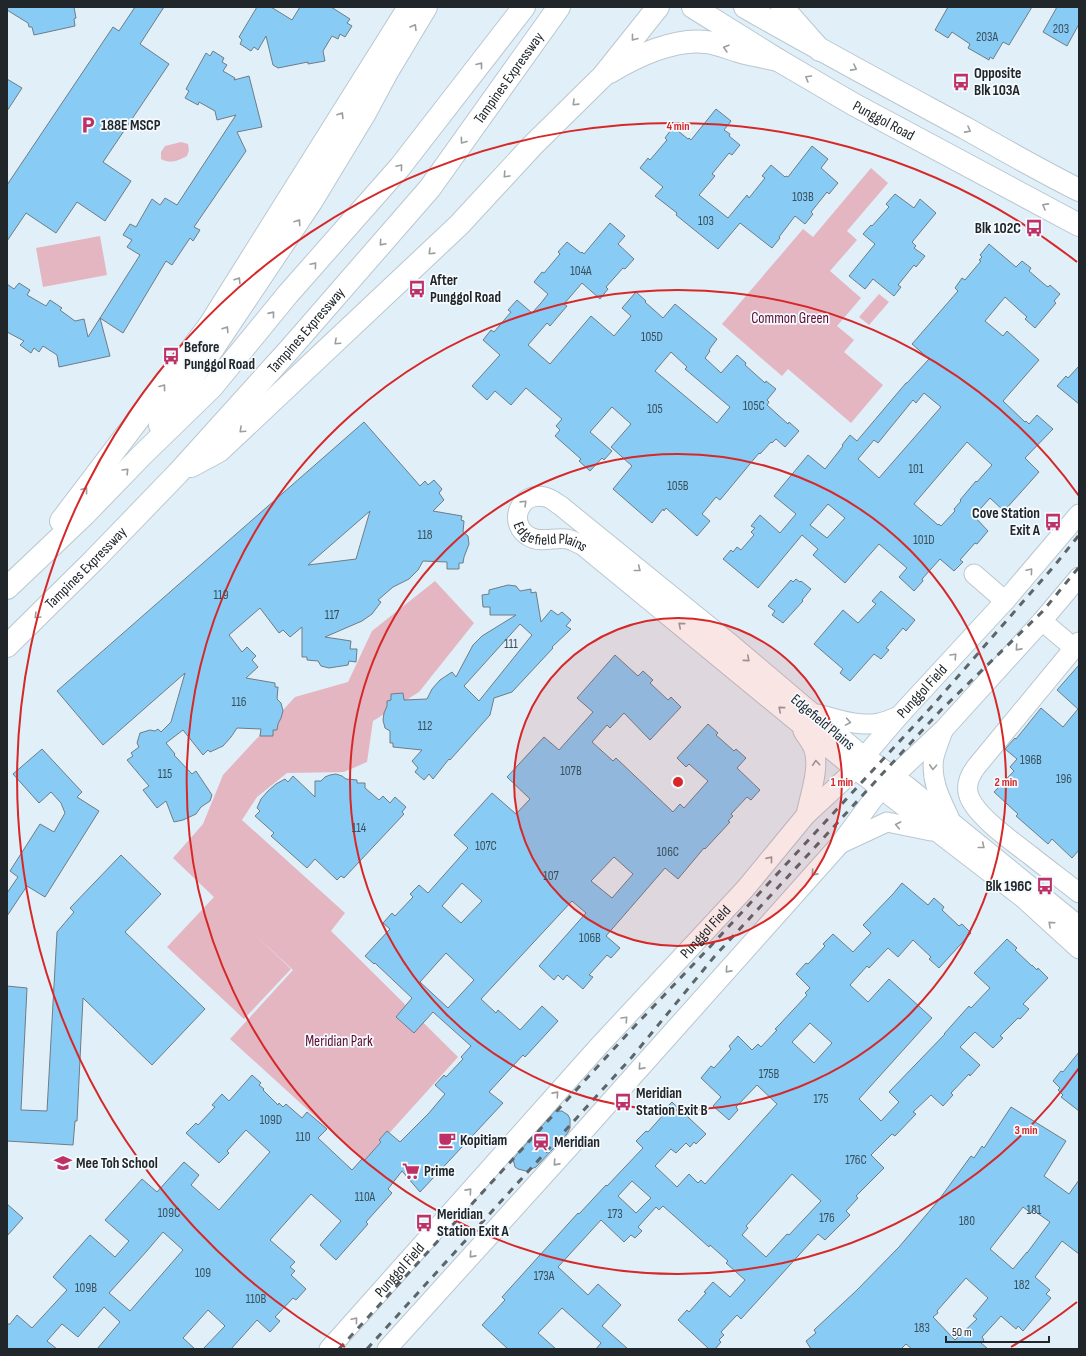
<svg xmlns="http://www.w3.org/2000/svg" width="1086" height="1356" font-family="'Sofia Sans Condensed',sans-serif">
<style>
.green{fill:#e4b6c1}
.building{fill:#88ccf5;stroke:#6f7c85;fill-rule:evenodd}
.lines{fill:none;stroke-linecap:round;stroke-linejoin:round}
.minor-casing{stroke:#b9c7d0;stroke-width:21}
.major-casing{stroke:#b9c7d0;stroke-width:24}
.highway-casing{stroke:#b9c7d0;stroke-width:24}
.minor{stroke:#fff;stroke-width:19}
.major{stroke:#fff;stroke-width:22}
.highway{stroke:#fff;stroke-width:22}
.rail{stroke:#5c656a;stroke-width:3;stroke-dasharray:7 7;stroke-linecap:butt}
.oneway{stroke:#9b9d9f}
.ring{fill:none;stroke:#d62828;stroke-width:2}
.labels{text-anchor:middle;stroke-width:3.5;stroke-linejoin:round;paint-order:stroke}
.number-label{font-size:13px;fill:#3a505c}
.poi-label{font-size:15px;font-weight:bold;fill:#202629;stroke:#f4fafe;text-anchor:start}
.street-label{font-size:15px;fill:#202629;stroke:#f4fafe}
.park-label{font-size:15px;fill:#600b2f;stroke:#f4fafe}
.centre{fill:#d62828;stroke:#f4fafe;stroke-width:2}
.ring-label{font-size:12px;text-anchor:middle;font-weight:bold;fill:#d62828;stroke:#f4fafe;stroke-width:3.5;stroke-linejoin:round;paint-order:stroke}
</style>
<rect width="100%" height="100%" fill="#e0eff8"/>
<path class="green" d="M181,142L188,144L189,150L187,156C177,161 171,164 161,159V152L165,146Z
M871,168L888,183L847,231L857,240L830,271L861,298L837,326L854,340L844,352L883,385L851,423L788,369L782,376L722,324L803,229L813,237Z
M100,236L107,275L43,287L36,248Z
M879,294L889,302L869,325L859,317Z
M435,581L474,623L419,692L373,721L367,762L344,772L287,773L257,797L242,820L345,913L331,931L458,1057L364,1161L230,1039L293,970L253,933L291,969L244,1019L167,947L214,897L173,858L203,824L223,775L295,697L348,682L372,631Z"/>
<path class="building" d="M7,7H74L76,18L74,19L75,26L34,35L32,27H29L28,23L7,10Z
M135,7H164L140,44L169,64L103,162L131,181L105,221L77,202L56,233L26,213L7,241V185L113,27L119,31Z
M257,7H271L292,20L300,7H331L350,19L347,23L352,26L345,37L340,34L338,39L332,36L323,51L325,61L308,64V62L278,68L273,65L266,36L258,50L254,47L251,51L240,44L242,40L239,37Z
M948,7H1032L1009,45L1003,42L993,59L990,57L989,60L968,48L970,44L952,32L948,38L935,30Z
M1057,7H1079V24L1067,46L1043,32Z
M213,51L224,58L222,62L227,65L223,71L235,78L234,80L249,76L262,127L237,132L246,151L194,227L200,230L193,241L190,238L172,265L166,261L123,333L100,318L110,356L59,367L57,355L43,346L39,352L34,348L31,353L20,345L24,341L7,332V284L14,289L19,283L30,290L27,295L46,306L50,300L62,308L60,310L75,321L84,319L88,337L140,255L127,247L132,240L123,235L130,224L136,227L152,199L160,205L165,198L177,205L236,115L217,120L215,111L199,102L198,105L185,98L189,91L186,89L206,53L210,56Z
M7,79L22,88L7,111Z
M716,109L731,121L724,130L730,134L729,136L740,145L732,155L729,153L712,174L715,176L699,195L728,218L747,195L749,198L765,178L762,176L771,165L785,177L786,176L788,177L812,146L828,159L821,168L838,183L829,194L827,192L811,212L813,214L805,224L795,216L779,237L780,238L772,248L740,223L718,249L676,215L677,213L655,196L663,187L640,168L648,158L650,160L667,140L665,138L673,127L688,139L689,138L691,140Z
M895,194L914,208L920,199L936,213L912,242L916,246L914,248L925,256L916,267L914,265L898,285L901,287L894,296L873,279L865,289L849,276L875,244L863,234L871,225L872,226L889,207L886,204Z
M610,223L625,236L618,244L634,259L625,269L623,268L606,287L608,289L600,299L582,283L564,304L567,306L550,326L547,323L528,345L550,364L591,316L614,336L631,316L622,308L636,292L646,301L645,302L663,318L675,304L717,339L709,350L710,351L705,358L721,373L737,355L746,363L745,365L765,383L766,381L776,389L767,400L769,402L767,405L788,424L789,422L799,431L785,447L776,439L772,443L771,442L760,454L759,453L720,500L716,497L702,514L710,521L697,536L666,508L664,511L663,509L652,523L613,489L632,466L611,447L631,424L612,407L590,432L612,451L604,460L602,458L590,471L579,461L581,459L555,436L560,430L556,426L562,419L526,388L511,405L495,391L487,400L472,386L500,355L483,340L491,330L494,332L511,312L508,310L517,300L532,313L541,303L548,294L534,282L542,272L544,273L560,254L558,252L567,242L581,253L582,252L584,254ZM671,352L687,367L685,369L730,407L717,423L655,371Z
M989,244L1016,267L1022,261L1031,268L1029,271L1044,284L1048,287L1050,285L1060,294L1054,301L1056,303L1035,328L1025,319L1027,317L1005,297L985,321L1003,336L1007,331L1039,360L1003,401L1025,422L1026,421L1029,424L1037,415L1053,429L1025,458L1039,472L1004,511L990,498L974,516L988,531L977,544L975,543L960,560L963,562L954,571L940,559L922,579L923,581L914,591L899,577L907,568L879,544L845,583L813,555L818,549L802,535L758,588L723,559L731,550L733,552L737,547L741,550L754,535L751,532L755,528L751,526L760,515L780,533L796,514L774,496L808,455L825,469L843,446L842,445L850,435L857,441L906,383H907L929,359L912,344L958,291L955,288L962,278L965,280L981,261L979,260L982,257L980,255ZM924,393L941,407L879,478L858,459L874,440L878,443L913,400L916,403ZM967,442L992,465L977,482L976,481L960,500L961,501L954,509L955,511L941,526L939,524L938,525L914,504ZM828,504L845,518L827,538L810,525Z
M1079,366V404L1057,386L1066,376L1068,378Z
M364,422L420,486L425,481L428,485L434,480L442,489L439,493L444,500L433,511L462,516L461,520L464,521L463,532L468,536L469,544L464,557L463,563H459V569H447V562L423,561L418,570L409,579L393,587L378,600L381,602L372,614L362,621L325,637L351,641L350,649H357L356,662L349,661L348,665L329,668L321,666L318,661L307,660V657H302V627L290,637L283,630L279,633L260,608L229,635L242,652L247,647L256,656L252,660L258,667L246,678L275,683V687H278L277,699L281,703L283,711L281,718L278,724L277,730H273V736H260L261,729L237,728L231,737L223,746L210,752L208,750L203,755L183,730L166,743L175,754L174,755L192,774L196,771L212,795L210,801L201,807L196,814L183,820L174,822L166,801L157,808L143,790L149,786L127,760L133,756L131,753L139,747L137,743L140,733L150,730L155,731L158,729L161,732L171,722L185,673L103,745L57,691ZM370,511L356,559L308,565Z
M796,579L800,582L801,581L811,589L802,600L803,601L783,623L772,615L775,611L768,606L791,580L793,582Z
M508,585L516,586L520,591L531,589V593L536,592L541,622L551,610L558,615L562,612L571,620L566,626L571,629L552,647L553,648L512,692L494,698L490,715L450,760L449,759L433,779L429,774L424,780L415,772L418,768L412,761L422,750L393,747V743H390V731L385,728L383,720L384,713L387,706V701L391,700V694L403,693L404,700L427,699L432,689L440,680L452,672L456,677L473,645L482,636L516,615H490V607H483L482,595L489,594V590ZM520,624L532,635L479,701L464,686Z
M881,591L915,620L906,631L903,628L886,648L889,650L881,659L874,654L850,681L840,673L843,669L814,644L843,610L858,623L876,604L872,601Z
M615,655L638,676L643,671L653,680L650,683L668,700L671,697L681,707L650,740L624,713L610,728L607,725L592,742L613,761L616,758L673,812L680,804L684,808L708,781L689,764L686,767L677,758L708,724L718,733L716,735L734,751L736,749L746,758L737,768L760,790L751,800L747,797L731,814L733,816L728,821L730,822L705,849L704,848L678,879L665,868L606,936L620,948L611,958L607,955L589,975L593,977L583,989L567,975L563,980L558,975L554,980L539,966L586,913L572,901L481,999L496,1013L498,1010L520,1030L542,1006L558,1021L525,1057L523,1055L489,1092L503,1103L420,1192L402,1171L388,1189L392,1193L366,1222L368,1224L336,1260L320,1245L341,1221L311,1194L270,1240L295,1262L290,1267L295,1271L291,1275L306,1289L296,1300L293,1298L275,1317L280,1321L270,1332L257,1320L231,1349H203L225,1326L208,1310L183,1338L195,1349H97L120,1322L104,1307L78,1337L62,1324L47,1341L57,1349H7V1324H10L17,1315L32,1328L67,1290L53,1277L90,1235L115,1257L129,1241L105,1220L142,1179L157,1192L184,1162L199,1175L191,1185L219,1210L270,1152L246,1130L227,1151L229,1153L219,1163L186,1133L196,1123L198,1125L215,1107L212,1105L222,1094L229,1101L252,1075L261,1083L259,1085L264,1089L263,1090L278,1105L279,1103L283,1107L286,1104L302,1118L307,1112L327,1129L318,1138L352,1170L362,1159L364,1161L381,1142L379,1140L387,1131L400,1142L429,1113L445,1094L435,1085L444,1075L446,1077L463,1059L461,1057L471,1046L433,1012L414,1033L396,1017L412,998L375,963L374,964L365,956L390,929L383,923L392,913L395,916L413,897L410,894L419,885L428,893L468,848L454,835L492,793L516,814L530,799L507,777L544,737L559,750L593,712L577,698ZM614,857L633,874L612,898L591,881ZM462,883L482,901L461,923L442,906ZM446,953L474,980L448,1008L420,982ZM163,1232L183,1250L130,1311L109,1293L146,1252Z
M1079,665V850L1072,858L1052,839L1048,844L1016,816L1018,814L994,792L1014,771L1010,767L1017,759L1005,749L1015,738L1016,739L1041,708L1063,727L1078,709L1057,690Z
M42,749L82,792L77,797L99,811L45,897L27,886L7,916V893L18,877L10,871L40,824L54,832L65,813L61,803L51,792L39,803L13,774Z
M336,774L342,776L346,779L357,780V783H365V788L379,800L383,796L390,803L395,797L406,807L402,812L404,814L344,878L341,876L337,880L315,859L307,868L271,836L274,833L255,816L260,811L257,808L261,799L268,791L276,784L285,779L288,782L293,776L315,797V781H321L325,777L330,775Z
M121,855L161,894L125,932L205,1009L152,1065L83,998L77,1121H75L73,1145L7,1141V986L27,988L21,1110L47,1111L57,932L74,912L70,908Z
M902,883L928,905L934,898L944,907L942,910L959,926L962,924L971,933L939,968L929,959L931,957L913,940L898,957L888,948L869,968L867,966L850,985L868,1002L889,979L932,1018L859,1099L881,1121L899,1102L889,1092L945,1034H944L969,1006L971,1008L990,988L974,973L1007,939L1017,948L1015,950L1032,966V965L1037,970L1038,968L1048,978L1023,1004L1029,1009L1020,1019L1018,1018L1000,1036L1003,1038L993,1048L975,1032L960,1047L980,1065L970,1076L969,1074L951,1093L953,1095L943,1106L931,1095L913,1112L916,1114L895,1136L892,1134L871,1155L884,1168L856,1196L858,1198L846,1211L850,1215L825,1240L818,1234L741,1319L737,1315L721,1332L724,1335L719,1340L721,1342L715,1349H709L678,1320L687,1310L689,1312L706,1293L704,1292L713,1282L730,1297L745,1280L726,1263L728,1261L710,1245L709,1247L663,1206L659,1210L656,1207L638,1227L642,1231L635,1238L631,1235L624,1242L601,1220L558,1267L588,1295L598,1284L621,1305L602,1326L628,1349H596L601,1343L562,1308L538,1333L556,1349H508L482,1325L505,1300L502,1297L578,1213L579,1214L606,1185L607,1186L643,1148L636,1141L646,1131L648,1132L664,1114L662,1112L672,1102L706,1134L696,1144L694,1142L690,1147L686,1143L676,1153L671,1149L655,1166L677,1187L689,1174L698,1183L701,1180L705,1184L777,1104L757,1085L736,1107L738,1110L729,1120L713,1106L721,1097L701,1078L711,1066L714,1068L731,1049L729,1046L738,1036L752,1050L758,1044L761,1047L777,1030L775,1029L780,1024L807,995L805,993L810,988L796,974L806,963L808,964L825,946L823,944L833,934L853,952L871,933L863,925L893,894ZM810,1023L832,1043L814,1063L792,1042ZM792,1174L821,1201L789,1235L787,1234L766,1257L742,1235L748,1228L746,1226ZM632,1181L651,1198L636,1213L618,1196Z
M1079,1052V1111L1061,1097L1063,1095L1058,1090L1060,1088L1053,1081L1061,1071L1063,1072Z
M1011,1107L1066,1141L1044,1176L1069,1194L1079,1180V1254L1062,1241L1035,1277L1050,1290L1046,1294L1051,1298L1023,1331L1018,1326L1016,1329L1001,1316L982,1337L984,1340L981,1343L988,1349H912L906,1344L901,1349H811L806,1341L816,1333L814,1330L856,1291L899,1247L938,1201L971,1156L974,1158L982,1146L984,1148ZM1023,1207L1031,1213L1033,1210L1050,1222L1027,1253V1252L1013,1269L990,1249ZM966,1278L988,1298L973,1316L977,1319L955,1340L933,1317L938,1313L937,1311Z
M555,1111H562L568,1115L570,1119V1128L567,1134L536,1167L526,1171L518,1169L515,1167L513,1159Z
M7,1204L23,1218L7,1236Z"/>
<g class="lines">
<g class="minor-casing">
<g id="minor">
<path d="M974,574L1005,601"/>
<path d="M1042,621L1074,648"/>
<path d="M1079,642L976,767C970,775 965,785 969,796C976,816 1013,842 1030,855C1046,868 1063,880 1079,893"/>
<path d="M817,714C837,719 858,727 879,723C886,722 893,718 899,716"/>
<path d="M803,731C806,736 810,741 813,747C821,766 810,794 806,815"/>
<path d="M943,731C940,739 936,749 934,757C930,779 940,798 949,817"/>
<path d="M842,843L887,822L931,831"/>
<path id="s1" d="M1079,926L907,786L856,750L731,644L561,506C556,503 551,498 545,497C518,491 507,525 530,537C541,543 555,537 567,539C572,540 577,543 582,545L846,762L1023,898L1079,949"/>
<path id="s2" d="M329,1349L598,1047L745,889L806,815L847,777L899,716L1005,601L1079,514"/>
<path d="M387,1349L576,1140L840,844L874,798L894,776L944,729L1042,621L1079,577"/>
</g>
</g>
<g class="major-casing">
<g id="major">
<path id="s3" d="M693,7L778,60L853,104L1079,225"/>
<path d="M745,7C818,49 893,89 967,129C1004,150 1041,171 1079,190"/>
</g>
</g>
<g class="highway-casing">
<g id="highway">
<path d="M782,7L820,50"/>
<path d="M610,72C636,56 675,38 706,42C717,43 728,48 738,51C751,55 765,57 778,60"/>
<path d="M160,425L185,387L214,347L311,202L365,113L387,72L426,7"/>
<path d="M191,466L219,451L459,225L532,146L603,76L658,7"/>
<path d="M61,521L209,326L409,7"/>
<path d="M7,588L85,514L142,455L212,387L288,294L400,167L524,7"/>
<path id="s4" d="M7,646L94,560L178,473L289,350L430,188L559,7"/>
</g>
</g>
<use href="#minor" class="minor"/>
<use href="#major" class="major"/>
<use href="#highway" class="highway"/>
<path class="rail" d="M339,1349L632,1029L707,950L934,704L1055,565L1079,535
M367,1349L632,1057L714,957L941,710L1043,611L1079,567"/>
</g>
<defs><path id="oneway-chevron" d="M-2-3.5L2.5 0L-2 3.5" fill="none" stroke-width="1.6" stroke-linecap="round" stroke-linejoin="round"/></defs>
<g class="oneway">
<use href="#oneway-chevron" transform="translate(414 27) rotate(-59)"/>
<use href="#oneway-chevron" transform="translate(634 38) rotate(128)"/>
<use href="#oneway-chevron" transform="translate(726 48) rotate(-164)"/>
<use href="#oneway-chevron" transform="translate(480 65) rotate(-52)"/>
<use href="#oneway-chevron" transform="translate(854 68) rotate(28)"/>
<use href="#oneway-chevron" transform="translate(808 78) rotate(-149)"/>
<use href="#oneway-chevron" transform="translate(575 103) rotate(136)"/>
<use href="#oneway-chevron" transform="translate(341 115) rotate(-58)"/>
<use href="#oneway-chevron" transform="translate(968 130) rotate(29)"/>
<use href="#oneway-chevron" transform="translate(463 141) rotate(126)"/>
<use href="#oneway-chevron" transform="translate(400 167) rotate(-50)"/>
<use href="#oneway-chevron" transform="translate(506 175) rotate(133)"/>
<use href="#oneway-chevron" transform="translate(1045 206) rotate(-151)"/>
<use href="#oneway-chevron" transform="translate(298 222) rotate(-56)"/>
<use href="#oneway-chevron" transform="translate(382 243) rotate(131)"/>
<use href="#oneway-chevron" transform="translate(431 252) rotate(136)"/>
<use href="#oneway-chevron" transform="translate(314 265) rotate(-49)"/>
<use href="#oneway-chevron" transform="translate(238 280) rotate(-58)"/>
<use href="#oneway-chevron" transform="translate(272 314) rotate(-51)"/>
<use href="#oneway-chevron" transform="translate(226 329) rotate(-57)"/>
<use href="#oneway-chevron" transform="translate(337 342) rotate(137)"/>
<use href="#oneway-chevron" transform="translate(163 387) rotate(-53)"/>
<use href="#oneway-chevron" transform="translate(242 430) rotate(137)"/>
<use href="#oneway-chevron" transform="translate(126 471) rotate(-46)"/>
<use href="#oneway-chevron" transform="translate(85 490) rotate(-52)"/>
<use href="#oneway-chevron" transform="translate(524 503) rotate(-44)"/>
<use href="#oneway-chevron" transform="translate(638 569) rotate(38)"/>
<use href="#oneway-chevron" transform="translate(1030 571) rotate(-50)"/>
<use href="#oneway-chevron" transform="translate(37 616) rotate(135)"/>
<use href="#oneway-chevron" transform="translate(681 625) rotate(-140)"/>
<use href="#oneway-chevron" transform="translate(1018 648) rotate(132)"/>
<use href="#oneway-chevron" transform="translate(954 656) rotate(-47)"/>
<use href="#oneway-chevron" transform="translate(747 659) rotate(41)"/>
<use href="#oneway-chevron" transform="translate(781 709) rotate(-140)"/>
<use href="#oneway-chevron" transform="translate(848 722) rotate(10)"/>
<use href="#oneway-chevron" transform="translate(816 763) rotate(-94)"/>
<use href="#oneway-chevron" transform="translate(933 767) rotate(93)"/>
<use href="#oneway-chevron" transform="translate(898 825) rotate(-169)"/>
<use href="#oneway-chevron" transform="translate(982 846) rotate(39)"/>
<use href="#oneway-chevron" transform="translate(770 859) rotate(-51)"/>
<use href="#oneway-chevron" transform="translate(814 873) rotate(132)"/>
<use href="#oneway-chevron" transform="translate(1051 924) rotate(-138)"/>
<use href="#oneway-chevron" transform="translate(728 970) rotate(132)"/>
<use href="#oneway-chevron" transform="translate(625 1019) rotate(-47)"/>
<use href="#oneway-chevron" transform="translate(641 1067) rotate(132)"/>
<use href="#oneway-chevron" transform="translate(556 1094) rotate(-48)"/>
<use href="#oneway-chevron" transform="translate(556 1163) rotate(132)"/>
<use href="#oneway-chevron" transform="translate(469 1191) rotate(-48)"/>
<use href="#oneway-chevron" transform="translate(472 1255) rotate(132)"/>
<use href="#oneway-chevron" transform="translate(355 1320) rotate(-49)"/>
</g>
<circle cx="678" cy="782" r="164" fill="#d62828" fill-opacity=".12"/>
<g class="ring">
<circle cx="678" cy="782" r="164"/>
<circle cx="678" cy="782" r="328"/>
<path d="M1079 1068A492 492 0 1 1 1079 496"/>
<path d="M1077 1302A656 656 0 0 1 1011 1347M345 1347A656 656 0 1 1 1077 262"/>
</g>
<defs>
<g id="bus-bare" transform="scale(1.38)"><path d="M-5-6H5V4H4V6H2V4H-2V6H-4V4H-5ZM-3.5-4V0h7V-4ZM-3.5 1.2v1.5H-2V1.2ZM2 1.2v1.5H3.5V1.2Z" fill="#bd3166" stroke="#f4fafe" stroke-width="2.5" paint-order="stroke"/></g>
<g id="parking-bare" transform="scale(1.38)"><path d="M-3.5-5.5H1a3.5 3.5 0 0 1 0 7H-1V5.5H-3.5ZM-1-3.4V-.6H.8a1.4 1.4 0 0 0 0-2.8Z" fill="#bd3166" stroke="#f4fafe" stroke-width="2.5" paint-order="stroke"/></g>
<g id="cafe-bare" transform="scale(1.38)"><path d="M-5.5-4.5H6V0H3Q3 3.5 0 3.5H-2.5Q-5.5 3.5-5.5 0ZM3-3.2v2h1.7v-2ZM-6 4.5H4V6H-6Z" fill="#bd3166" stroke="#f4fafe" stroke-width="2.5" paint-order="stroke"/></g>
<g id="station-bare" transform="scale(1.38)"><path d="M-3-6H3Q5-6 5-4V2Q5 4 3 4L4.5 6H3L1.5 4h-3L-3 6H-4.5L-3 4Q-5 4-5 2V-4Q-5-6-3-6ZM-3.5-4v3h7v-3ZM-3.5 1v1.5H-2V1ZM2 1v1.5H3.5V1Z" fill="#bd3166" stroke="#f4fafe" stroke-width="2.5" paint-order="stroke"/></g>
<g id="school-bare" transform="scale(1.38)"><path d="M0-5L7-2L0 1L-7-2ZM-4 1L0 2.5L4 1V4Q0 6-4 4Z" fill="#bd3166" stroke="#f4fafe" stroke-width="2.5" paint-order="stroke"/></g>
<g id="supermarket-bare" transform="scale(1.38)"><path d="M-6-5.5h2.5l.6 2H6L4.5 2H-2.5L-4.4-4H-6ZM-1.5 3.2a1.3 1.3 0 1 0 .1 0ZM3 3.2a1.3 1.3 0 1 0 .1 0Z" fill="#bd3166" stroke="#f4fafe" stroke-width="2.5" paint-order="stroke"/></g>
</defs>
<g fill-rule="evenodd">
<use href="#bus-bare" x="961" y="82"/>
<use href="#parking-bare" x="88" y="125"/>
<use href="#bus-bare" x="1034" y="228"/>
<use href="#bus-bare" x="417" y="289"/>
<use href="#bus-bare" x="171" y="356"/>
<use href="#bus-bare" x="1053" y="522"/>
<use href="#bus-bare" x="1045" y="886"/>
<use href="#bus-bare" x="623" y="1102"/>
<use href="#cafe-bare" x="447" y="1140"/>
<use href="#station-bare" x="541" y="1142"/>
<use href="#school-bare" x="63" y="1163"/>
<use href="#supermarket-bare" x="411" y="1171"/>
<use href="#bus-bare" x="424" y="1223"/>
</g>
<g class="labels">
<g class="number-label">
<text x="1061" y="33">203</text>
<text x="987" y="41">203A</text>
<text x="803" y="201">103B</text>
<text x="706" y="225">103</text>
<text x="581" y="275">104A</text>
<text x="652" y="341">105D</text>
<text x="754" y="410">105C</text>
<text x="655" y="413">105</text>
<text x="916" y="473">101</text>
<text x="678" y="490">105B</text>
<text x="425" y="539">118</text>
<text x="924" y="544">101D</text>
<text x="221" y="599">119</text>
<text x="332" y="619">117</text>
<text x="511" y="648">111</text>
<text x="239" y="706">116</text>
<text x="425" y="730">112</text>
<text x="1031" y="764">196B</text>
<text x="571" y="775">107B</text>
<text x="165" y="778">115</text>
<text x="1064" y="783">196</text>
<text x="359" y="832">114</text>
<text x="486" y="850">107C</text>
<text x="668" y="856">106C</text>
<text x="551" y="880">107</text>
<text x="590" y="942">106B</text>
<text x="769" y="1078">175B</text>
<text x="821" y="1103">175</text>
<text x="271" y="1124">109D</text>
<text x="303" y="1141">110</text>
<text x="856" y="1164">176C</text>
<text x="365" y="1201">110A</text>
<text x="1034" y="1214">181</text>
<text x="169" y="1217">109C</text>
<text x="615" y="1218">173</text>
<text x="827" y="1222">176</text>
<text x="967" y="1225">180</text>
<text x="203" y="1277">109</text>
<text x="544" y="1280">173A</text>
<text x="1022" y="1289">182</text>
<text x="86" y="1292">109B</text>
<text x="256" y="1303">110B</text>
<text x="922" y="1332">183</text>
</g>
<g class="poi-label">
<text x="974" y="78">Opposite<tspan x="974" dy="17">Blk 103A</tspan></text>
<text x="101" y="130">188E MSCP</text>
<text x="1021" y="233" text-anchor="end">Blk 102C</text>
<text x="430" y="285">After<tspan x="430" dy="17">Punggol Road</tspan></text>
<text x="184" y="352">Before<tspan x="184" dy="17">Punggol Road</tspan></text>
<text x="1040" y="518" text-anchor="end">Cove Station<tspan x="1040" dy="17">Exit A</tspan></text>
<text x="1032" y="891" text-anchor="end">Blk 196C</text>
<text x="636" y="1098">Meridian<tspan x="636" dy="17">Station Exit B</tspan></text>
<text x="460" y="1145">Kopitiam</text>
<text x="554" y="1147">Meridian</text>
<text x="76" y="1168">Mee Toh School</text>
<text x="424" y="1176">Prime</text>
<text x="437" y="1219">Meridian<tspan x="437" dy="17">Station Exit A</tspan></text>
</g>
<g class="street-label">
<text dy="5" stroke="none"><textPath href="#s4" startOffset="759">Tampines Expressway</textPath></text>
<text dy="5" stroke="none"><textPath href="#s3" startOffset="222">Punggol Road</textPath></text>
<text dy="5" stroke="none"><textPath href="#s4" startOffset="435">Tampines Expressway</textPath></text>
<text dy="5" stroke="none"><textPath href="#s1" startOffset="769">Edgefield Plains</textPath></text>
<text dy="5" stroke="none"><textPath href="#s4" startOffset="111">Tampines Expressway</textPath></text>
<text dy="5" stroke="none"><textPath href="#s2" startOffset="886">Punggol Field</textPath></text>
<text transform="translate(823 722) rotate(40)" y="5">Edgefield Plains</text>
<text dy="5" stroke="none"><textPath href="#s2" startOffset="562">Punggol Field</textPath></text>
<text dy="5" stroke="none"><textPath href="#s2" startOffset="106">Punggol Field</textPath></text>
</g>
<g class="park-label">
<text x="790" y="323">Common Green</text>
<text x="339" y="1046">Meridian Park</text>
</g>
</g>
<circle cx="678" cy="782" r="6" class="centre"/>
<g class="ring-label">
<text x="678" y="130">4 min</text>
<text x="842" y="786">1 min</text>
<text x="1006" y="786">2 min</text>
<text x="1026" y="1134">3 min</text>
</g>
<rect width="1086" height="1356" fill="none" stroke="#202629" stroke-width="16"/>
<path d="M946 1336v6h103v-6" fill="none" stroke="#202629" stroke-width="2"/>
<text x="952" y="1336" font-size="12" fill="#202629" stroke="#f4fafe" stroke-width="3" paint-order="stroke">50 m</text>
</svg>
